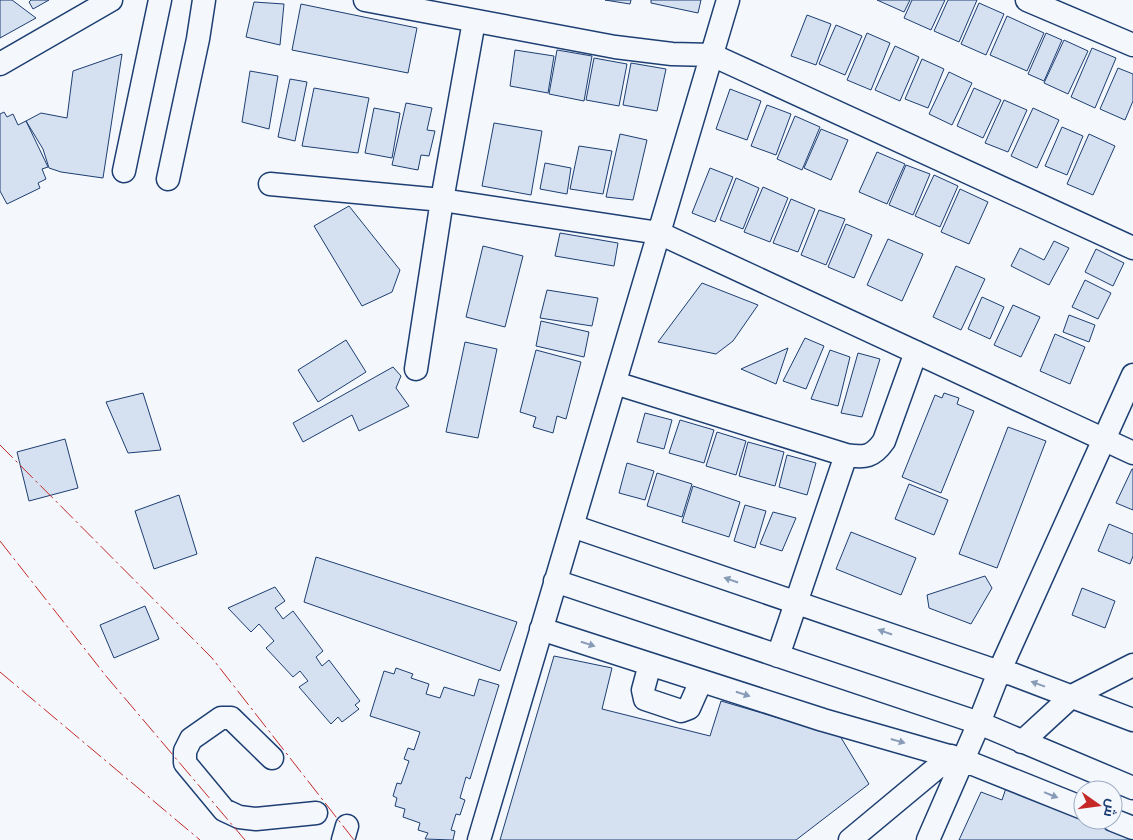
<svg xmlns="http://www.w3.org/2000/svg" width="1133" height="840" font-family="Literata,Cairo,serif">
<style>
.building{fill:#d5e0f0;stroke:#1d3f73}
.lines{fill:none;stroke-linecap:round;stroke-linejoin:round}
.minor-casing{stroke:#1d3f73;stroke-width:25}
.minor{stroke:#f4f7fb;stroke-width:22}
.power{stroke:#c62828;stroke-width:1;stroke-dasharray:18 4 2.5 4;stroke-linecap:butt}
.oneway{fill:#889bb7}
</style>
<rect width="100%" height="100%" fill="#f4f7fb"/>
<path class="building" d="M0,0H12L36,18L0,38Z
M31,0H49L33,9L29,2Z
M605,0H631L630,4Z
M651,0H701L698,13L651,3Z
M877,0H910L904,12Z
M912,0H945L931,30L904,18Z
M948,0H977L959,42L934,31Z
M254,2L284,4L280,45L246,37Z
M979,3L1004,14L986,55L961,44Z
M301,4L417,28L408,73L292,50Z
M807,15L831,24L816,65L791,56Z
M1007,16L1044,33L1027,71L990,55Z
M836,25L862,36L845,75L819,64Z
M867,33L890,43L871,90L847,80Z
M1046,33L1062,40L1044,81L1028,74Z
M1064,40L1088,51L1068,94L1044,83Z
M895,46L919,57L900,101L875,90Z
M1092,48L1116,58L1095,108L1071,97Z
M515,50L554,56L548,93L510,86Z
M557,50L592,56L584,101L549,94Z
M122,54L103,178L61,172L49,168L43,149L26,121L41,113L67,118L73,71Z
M594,58L627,64L619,106L586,100Z
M922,59L944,69L928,108L905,99Z
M631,63L666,69L657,111L623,105Z
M1118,68L1133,74V101L1125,120L1100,109Z
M250,71L278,76L269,129L242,122Z
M949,72L972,83L952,125L929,114Z
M290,79L307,82L295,141L278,137Z
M314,88L369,98L358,153L302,146Z
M974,88L1001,100L983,138L957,126Z
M730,89L761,101L747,140L716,129Z
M1004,100L1027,110L1008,152L985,143Z
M406,103L432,108L427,130L435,131L429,156L421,155L418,170L392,165Z
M767,105L791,114L776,155L751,146Z
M374,108L400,113L392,158L365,153Z
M1033,108L1059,120L1037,168L1011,156Z
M4,112L7,117L13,114L18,125L26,121L48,167L42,169L46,179L38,183L40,188L7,204L0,191V114Z
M795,116L820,127L802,170L777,159Z
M494,123L542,131L531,195L482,186Z
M1062,127L1083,136L1067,175L1045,166Z
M821,129L848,140L831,180L804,168Z
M620,134L647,140L633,200L606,197Z
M1089,134L1115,146L1093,195L1067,184Z
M579,146L612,151L603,194L570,189Z
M877,152L905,164L887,204L859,192Z
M545,163L571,168L567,194L540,189Z
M906,165L930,174L913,215L889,205Z
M710,168L733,177L715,222L692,213Z
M934,175L958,186L940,227L915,216Z
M736,178L759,188L743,229L720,220Z
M763,187L788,198L770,242L744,232Z
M960,189L988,202L969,244L941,232Z
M791,199L815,209L798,252L773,243Z
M349,206L400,270L392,292L362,306L314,226Z
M819,210L845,219L826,265L801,255Z
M846,224L872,235L854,278L828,267Z
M560,233L618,243L614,266L555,256Z
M888,239L923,254L902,301L867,285Z
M1054,241L1069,248L1049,285L1011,266L1020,248L1044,260Z
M483,246L523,256L505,327L466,317Z
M1096,249L1124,263L1113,286L1085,272Z
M956,266L985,279L961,330L933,317Z
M1085,280L1111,293L1098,319L1072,307Z
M702,283L758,305L733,341L716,354L658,342Z
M547,290L598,298L592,326L540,318Z
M982,297L1004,307L990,339L968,329Z
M1013,305L1040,317L1021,357L994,345Z
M1069,315L1095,325L1089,342L1063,332Z
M541,321L589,332L584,357L536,346Z
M1055,334L1085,347L1070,384L1040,371Z
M805,338L824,346L806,389L783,381Z
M346,340L366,372L318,402L298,370Z
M465,342L497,349L478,438L446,432Z
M788,348L776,384L741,369Z
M536,350L581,362L566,419L557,416L553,433L533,427L536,417L520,412Z
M830,350L850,357L838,406L811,399Z
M858,353L880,359L862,417L841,413Z
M393,367L401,376L396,388L409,406L359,431L352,415L303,442L293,423Z
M143,393L161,450L128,453L106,402Z
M944,393L959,398L957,404L974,411L941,493L902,477L935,395L942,398Z
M645,413L672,420L664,449L637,442Z
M680,420L714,430L704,463L669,453Z
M1008,427L1046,441L997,568L959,554Z
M717,432L746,441L736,475L706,466Z
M65,439L78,488L29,501L17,452Z
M748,442L784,452L775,486L739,476Z
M787,455L816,463L807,495L779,487Z
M627,463L654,471L645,500L619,493Z
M1132,469H1133V510L1116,503Z
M657,473L692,484L682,517L647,506Z
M909,484L948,500L934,535L895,519Z
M693,486L740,502L729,537L682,522Z
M179,495L197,554L154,569L135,511Z
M745,505L766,511L755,548L734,541Z
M773,512L796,518L782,551L760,544Z
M1109,524L1133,534V556L1130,564L1098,551Z
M851,532L916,558L901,595L836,569Z
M316,557L517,622L500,671L304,602Z
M985,576L992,588L971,624L929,608L927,595Z
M275,587L285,601L275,608L283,619L293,611L323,651L316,657L322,666L329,660L360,701L355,705L359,709L342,722L338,717L331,724L299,687L308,681L300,671L293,677L266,648L274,641L259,624L251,632L228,608Z
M1082,588L1115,601L1105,628L1072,615Z
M145,606L159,639L114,658L100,625Z
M554,656L612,668L602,709L710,736L721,701L840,736L869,784L796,840H500Z
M396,668L413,674L411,678L429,684L426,694L440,698L444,687L474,696L479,679L499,685L470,779L466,777L460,798L465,800L460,815L456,814L451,830L455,831L453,840L425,839L428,833L418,830L420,823L403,817L405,809L395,806L397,798L393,796L397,783L401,784L409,761L404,759L408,748L414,750L420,732L370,716L384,671L394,674Z
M1006,788L1133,839V840H959L981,792L1002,800Z"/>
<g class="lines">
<g class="minor-casing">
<path id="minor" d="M365,0L615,47L672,54L712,55L1133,248
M1027,0L1133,45
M0,64L111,0
M124,171L160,0
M168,179L198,39L204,0
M270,184L442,200L659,233L1133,453
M416,369L442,200L474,21
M615,383L846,455C865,458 873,457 884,441L916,352
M572,526L999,672L1012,674L1133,720
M555,581L979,723L1133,788
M541,629L823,720L963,760L1083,808
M778,656L846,455
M650,664L643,690L645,699L681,711L689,708L701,681
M1022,742L1072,696L1133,665
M272,758L231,718H221L191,739L185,751V763L224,810L239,817L256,819L316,813
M1113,820L1133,828
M343,840L347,826
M479,840L728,0
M850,840L951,756
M928,840L979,723L999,672L1133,375"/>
</g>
<use href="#minor" class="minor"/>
<path class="power" d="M0,445L212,658L354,840
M0,541L106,676L245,840
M0,672L200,840"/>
</g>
<defs><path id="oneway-solid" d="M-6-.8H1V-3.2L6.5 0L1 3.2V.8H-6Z" transform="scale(1.25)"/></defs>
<g class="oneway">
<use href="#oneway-solid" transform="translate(731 580) rotate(-161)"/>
<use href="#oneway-solid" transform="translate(885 632) rotate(-161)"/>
<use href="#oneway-solid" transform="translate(588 644) rotate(18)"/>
<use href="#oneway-solid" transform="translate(1038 684) rotate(-160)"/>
<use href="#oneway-solid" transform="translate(743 694) rotate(18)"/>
<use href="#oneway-solid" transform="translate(898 741) rotate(16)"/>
<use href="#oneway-solid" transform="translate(1051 795) rotate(22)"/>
</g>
<g transform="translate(1098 805) rotate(104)"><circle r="24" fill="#f4f7fb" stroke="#9eadc5"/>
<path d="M0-4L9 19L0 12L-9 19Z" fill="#c62828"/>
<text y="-8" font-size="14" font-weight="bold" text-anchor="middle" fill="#1d3f73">ش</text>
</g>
</svg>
